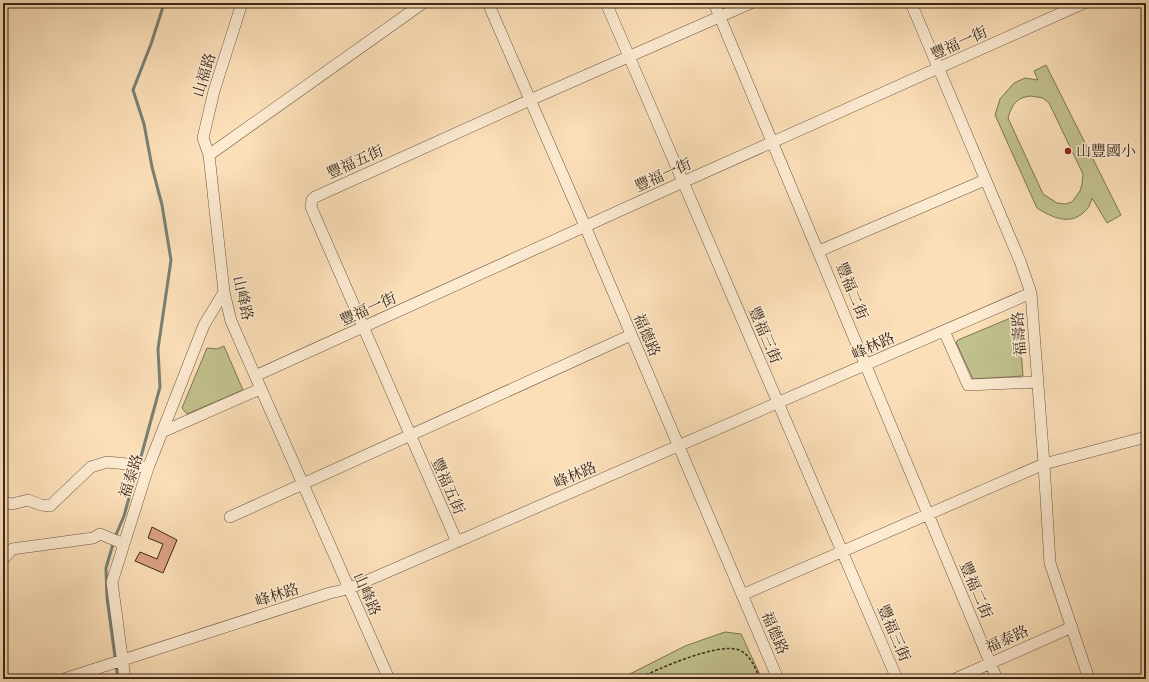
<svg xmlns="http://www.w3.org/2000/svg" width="1149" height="682" font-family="'IM FELL Great Primer','Noto Serif TC',serif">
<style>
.green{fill:#c1c18d;stroke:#7e7453;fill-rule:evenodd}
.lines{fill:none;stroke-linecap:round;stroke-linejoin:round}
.stream{stroke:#778175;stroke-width:3}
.building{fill:#dda285;stroke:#3b2819}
.minor-casing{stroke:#6b5641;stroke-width:12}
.path{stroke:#3b2819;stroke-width:1.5;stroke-dasharray:3 2;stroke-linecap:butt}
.minor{stroke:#fcead1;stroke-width:11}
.poi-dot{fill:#8f2418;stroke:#fcead1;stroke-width:1.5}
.labels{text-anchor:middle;stroke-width:3;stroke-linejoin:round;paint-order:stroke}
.street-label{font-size:15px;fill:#3b2819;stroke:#fcead1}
.poi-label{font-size:15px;fill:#3b2819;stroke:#fcead1;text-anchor:start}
</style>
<rect width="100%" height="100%" fill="#fbdfb8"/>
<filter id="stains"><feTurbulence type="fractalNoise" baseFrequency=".005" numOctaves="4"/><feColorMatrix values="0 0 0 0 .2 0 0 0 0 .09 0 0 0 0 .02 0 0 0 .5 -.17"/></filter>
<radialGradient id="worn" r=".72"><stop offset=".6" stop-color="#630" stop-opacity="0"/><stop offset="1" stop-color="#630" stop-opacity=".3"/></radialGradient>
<path class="green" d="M1046,65L1121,215L1107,223L1092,198C1091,201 1090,206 1087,209C1072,227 1053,218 1037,208L995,115L1000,99L1014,83L1025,78L1038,80L1034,71ZM1031,96L1043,98L1049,103L1083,174L1082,184L1080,191L1072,202L1065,204L1057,203L1043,194L1008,118C1012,104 1017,97 1031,96Z
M1013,317L1019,323L1023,376L973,379L956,342L958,340Z
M224,346L243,390L187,414L182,408L207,348L217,349Z
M725,632L741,634L762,679H620L685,646Z"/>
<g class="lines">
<path class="stream" d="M139,464L160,387L158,349L171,260L162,205L152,167L144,124L133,90L151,44L162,10L163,3
M118,679L107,598L106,568L115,537L124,516L137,469"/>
</g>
<path class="building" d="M152,527L177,540L163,573L135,561L140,552L157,559L163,544L148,538Z"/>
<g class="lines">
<g class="minor-casing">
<path id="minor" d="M242,3L214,91L203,138L209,155L224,292L231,321L389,679
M488,3L585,226L778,679
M606,3L897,679
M714,3L997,679
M911,3L1020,261L1031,293L1044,464L1050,563L1089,679
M209,155L423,3
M819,251L985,180
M944,331L968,385L1038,382
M255,376L683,182L1084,3
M162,432L260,389
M3,502L12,504L28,500L41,505L50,506L91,467L107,462L127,464L148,468
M230,517L631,335
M457,542L311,207L312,200L315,197L530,100L751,3
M3,560L12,549L93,538L100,534L124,544
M742,595L1044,464L1146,437
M64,679L330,593L348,589L1031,293
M125,679L112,582L148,468L204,325L224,292
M955,679L1072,627"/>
</g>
<path class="path" d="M637,679C658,669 718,642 739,650C751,655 755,668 760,679"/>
<use href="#minor" class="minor"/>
</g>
<circle class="poi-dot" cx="1068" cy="151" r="4"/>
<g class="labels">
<g class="street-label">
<text transform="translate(959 43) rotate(-24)" y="5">豐福一街</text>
<text transform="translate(204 75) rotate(-73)" y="5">山福路</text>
<text transform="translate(355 162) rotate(-24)" y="5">豐福五街</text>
<text transform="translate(663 175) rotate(-24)" y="5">豐福一街</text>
<text transform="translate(852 291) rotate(68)" y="5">豐福二街</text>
<text transform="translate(243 298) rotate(77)" y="5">山峰路</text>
<text transform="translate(368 309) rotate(-24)" y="5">豐福一街</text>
<text transform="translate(1019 334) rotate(-94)" y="5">福壽路</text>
<text transform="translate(647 335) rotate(67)" y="5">福德路</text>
<text transform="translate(765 335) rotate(67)" y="5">豐福三街</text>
<text transform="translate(873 346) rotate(-24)" y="5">峰林路</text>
<text transform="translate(575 475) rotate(-23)" y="5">峰林路</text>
<text transform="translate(131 476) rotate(-72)" y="5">福泰路</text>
<text transform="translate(448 486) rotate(66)" y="5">豐福五街</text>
<text transform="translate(976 590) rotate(67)" y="5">豐福二街</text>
<text transform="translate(367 594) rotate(66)" y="5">山峰路</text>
<text transform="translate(277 595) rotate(-18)" y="5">峰林路</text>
<text transform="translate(775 633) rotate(67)" y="5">福德路</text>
<text transform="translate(894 633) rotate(67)" y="5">豐福三街</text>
<text transform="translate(1007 639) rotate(-24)" y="5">福泰路</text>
</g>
<g class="poi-label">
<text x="1076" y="156">山豐國小</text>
</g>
</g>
<rect width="1149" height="682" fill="none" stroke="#fbdfb8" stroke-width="16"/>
<rect x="4" y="4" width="1141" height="674" fill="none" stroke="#3b2819" stroke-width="2"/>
<rect x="8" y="8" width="1133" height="666" fill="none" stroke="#3b2819"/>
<rect width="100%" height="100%" filter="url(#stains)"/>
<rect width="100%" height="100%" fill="url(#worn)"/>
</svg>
